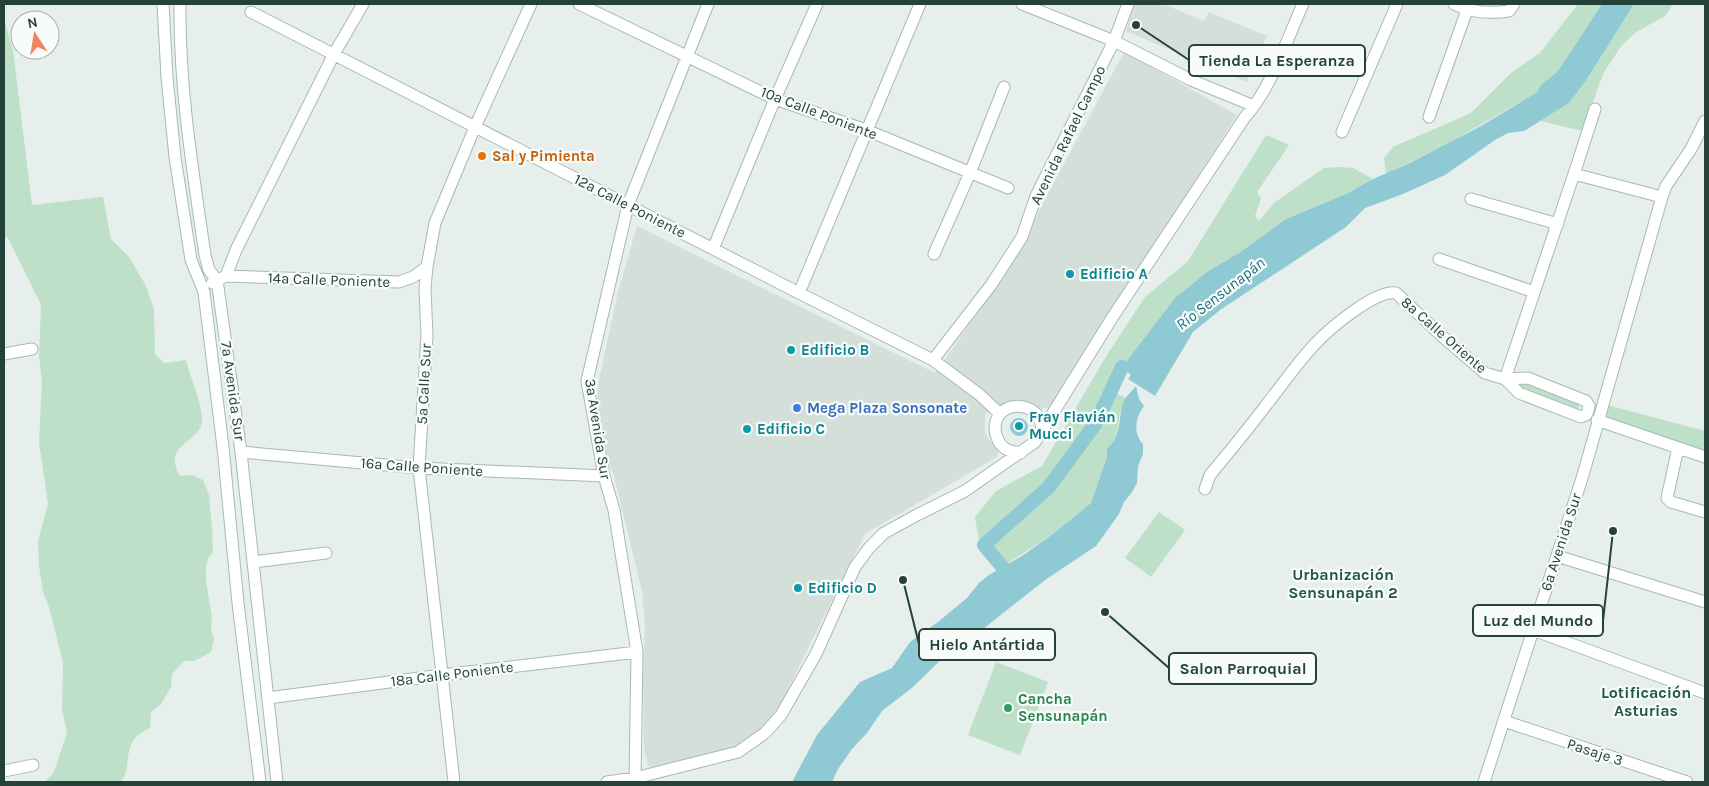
<svg xmlns="http://www.w3.org/2000/svg" width="1709" height="786" font-family="Karla,sans-serif">
<style>
.built{fill:#d4dfda}
.green{fill:#bfe0c8}
.water{fill:#8ec9d4}
.lines{fill:none;stroke-linecap:round;stroke-linejoin:round}
.canal{stroke:#8ec9d4;stroke-width:14}
.minor-casing{stroke:#a8b8b2;stroke-width:13}
.minor{stroke:#fff;stroke-width:11}
.food-dot{fill:#e8710a;stroke:#f7fbf9;stroke-width:2}
.culture-dot{fill:#0f9aa8;stroke:#f7fbf9;stroke-width:2}
.shop-dot{fill:#3f7fe0;stroke:#f7fbf9;stroke-width:2}
.leisure-dot{fill:#2e9e5b;stroke:#f7fbf9;stroke-width:2}
.labels{text-anchor:middle;stroke-width:4.5;stroke-linejoin:round;paint-order:stroke}
.street-label{font-size:15px;fill:#24423a;stroke:#f7fbf9}
.food-label{font-size:15px;font-weight:bold;fill:#c56008;stroke:#f7fbf9;text-anchor:start}
.culture-label{font-size:15px;font-weight:bold;fill:#0d838f;stroke:#f7fbf9;text-anchor:start}
.shop-label{font-size:15px;font-weight:bold;fill:#366cbe;stroke:#f7fbf9;text-anchor:start}
.leisure-label{font-size:15px;font-weight:bold;fill:#27864d;stroke:#f7fbf9;text-anchor:start}
.water-label{font-size:16px;font-style:italic;fill:#1c6f80;stroke:#f7fbf9}
.neighbourhood-label{font-size:16px;font-weight:bold;fill:#1f5548;stroke:#f7fbf9}
.leader{fill:none;stroke:#24423a;stroke-width:2}
.callout-dot{fill:#24423a;stroke:#f7fbf9;stroke-width:2}
.callout{fill:#f7fbf9;stroke:#24423a;stroke-width:2}
.callout-label{font-size:16px;text-anchor:middle;font-weight:bold;fill:#24423a}
</style>
<rect width="100%" height="100%" fill="#e6efeb"/>
<path class="built" d="M1134,4H1163L1204,21L1209,12L1267,36L1247,82L1126,31Z
M1124,52L1237,115L1052,406L1041,409L1027,401L1014,400L1005,402L985,414V431L989,440L995,445L998,452L997,457L865,534L777,711L763,730L734,748L654,768L648,766L644,748L643,680L645,626L642,592L614,476L605,455L597,405L598,384L618,292L637,226L935,373L1004,276Z"/>
<path class="green" d="M1578,4H1602L1558,71L1541,85L1537,92L1444,146L1386,174L1384,158L1393,147L1471,113L1512,72L1540,53Z
M1634,4H1673L1665,16L1636,32L1622,45L1604,72L1582,131L1540,121L1569,103L1585,82Z
M4,19L13,50L32,205L103,197L111,239L129,257L145,284L154,309L155,354L164,363L186,360C190,378 203,404 202,421C200,444 161,443 180,476L193,475L203,480L209,495L212,526L213,552L208,558L206,567V580L212,618L211,629L214,639L211,652L194,661H184L172,674L171,687L161,704L151,712L150,728C118,743 135,762 121,782H45L54,772L67,733L62,709L63,663L49,607L43,592L39,566L38,541L48,504L39,443L42,382L39,356L41,305L8,238L4,237Z
M1266,135L1289,145L1257,192L1261,199L1255,216L1259,221L1274,203L1324,168L1338,167L1353,168L1373,179L1346,194L1286,219L1239,253L1208,271L1175,298L1122,367L1096,423L1049,487L979,542L975,517L996,491L1042,466L1105,358L1145,297L1188,261Z
M1524,381L1578,403L1579,409L1576,410L1520,389L1518,384Z
M1113,392L1126,398C1123,404 1121,411 1119,418C1117,430 1118,440 1107,448V457L1091,503L1053,534L1005,565L989,545L1051,488L1098,425Z
M1607,405L1705,431V454L1600,420Z
M1159,512L1185,530L1151,577L1125,558Z
M996,662L1048,682L1020,755L968,735Z"/>
<path class="water" d="M1602,4H1634L1585,82L1569,103L1524,131L1508,133L1495,140L1445,175L1403,194L1365,208L1346,227L1220,310L1193,332L1155,396L1128,379L1131,375L1122,367L1175,298L1208,271L1239,253L1286,219L1346,194L1373,179L1410,163L1481,126L1537,92L1541,85L1558,71Z
M1136,386L1139,399L1144,406C1135,418 1133,433 1143,444V454L1138,466L1137,483L1132,492L1124,502L1119,514L1096,546L1045,580L978,633L956,645L913,687L882,711L867,733L852,749L838,769L832,782H792L817,735L860,682L892,668L910,642L938,622L967,598L979,583L989,575L1022,556L1053,534L1091,503L1107,457V448C1123,437 1117,415 1125,399C1128,394 1133,390 1136,386Z
M1010 427a9 9 0 1 1 18 0a9 9 0 1 1-18 0Z"/>
<g class="lines">
<path class="canal" d="M1015,582L984,545L1049,487L1096,423L1122,367"/>
<g class="minor-casing">
<path id="minor" d="M163,4L167,77L175,157L191,260L204,292L223,447L238,603L260,782
M180,4C179,88 193,172 205,255L209,270L217,280L241,452L277,782
M579,4L775,99L866,130L1008,188
M1022,4L1114,41L1191,80L1254,106
M1454,4C1472,13 1489,14 1509,11L1514,4
M251,12L799,293L933,360L980,395L1000,414
M1429,117L1467,10
M1342,132L1397,4
M1574,174L1662,197
M1471,199L1558,224
M713,249L775,99L817,4
M934,254L970,173L1004,87
M1439,259L1534,292
M226,276L399,282L413,277L427,267
M212,283L226,276L236,250L334,54L363,4
M799,293L920,4
M4,354L32,349
M933,360L991,285L1022,237L1036,196L1114,41L1128,4
M1588,411L1586,415L1581,417L1519,393L1505,379L1578,162L1595,109
M1597,420L1705,457
M1678,448L1667,498L1671,502L1705,512
M241,452L419,468L604,476
M1021,453C1018,452 1013,452 1010,451C996,446 991,427 999,415C1009,402 1031,404 1039,418C1041,421 1041,426 1042,429
M1205,489L1210,475C1230,451 1249,428 1267,404C1283,384 1297,363 1315,344C1329,329 1376,289 1396,293L1443,337L1485,373L1505,379L1528,378L1586,401L1589,406L1588,411
M1557,556L1705,602
M253,562L326,553
M1533,630L1705,693
M268,698L442,675L637,652
M1504,721L1687,782
M4,771L33,765
M454,782L419,468L427,336L425,288L427,267L435,223L475,127L531,4
M607,782L635,778L738,752L765,733L781,715L816,654L855,567L869,548L884,533L917,515L965,491L1035,442L1112,318L1245,117C1271,89 1287,39 1303,4
M635,782L637,652L614,510L604,476L587,381L628,205L708,4
M1484,782L1583,475L1662,197L1666,186L1691,149L1705,121"/>
</g>
<use href="#minor" class="minor"/>
</g>
<circle class="food-dot" cx="482" cy="156" r="5"/>
<g class="culture-dot">
<circle cx="1070" cy="274" r="5"/>
<circle cx="791" cy="350" r="5"/>
<circle cx="1019" cy="426" r="5"/>
<circle cx="747" cy="429" r="5"/>
<circle cx="798" cy="588" r="5"/>
</g>
<circle class="shop-dot" cx="797" cy="408" r="5"/>
<circle class="leisure-dot" cx="1008" cy="708" r="5"/>
<g class="labels">
<g class="street-label">
<text transform="translate(819 113) rotate(21)" y="5">10a Calle Poniente</text>
<text transform="translate(1068 135) rotate(-64)" y="5">Avenida Rafael Campo</text>
<text transform="translate(630 206) rotate(27)" y="5">12a Calle Poniente</text>
<text transform="translate(329 280) rotate(2)" y="5">14a Calle Poniente</text>
<text transform="translate(1444 335) rotate(41)" y="5">8a Calle Oriente</text>
<text transform="translate(424 384) rotate(-87)" y="5">5a Calle Sur</text>
<text transform="translate(233 391) rotate(82)" y="5">7a Avenida Sur</text>
<text transform="translate(598 429) rotate(81)" y="5">3a Avenida Sur</text>
<text transform="translate(422 467) rotate(4)" y="5">16a Calle Poniente</text>
<text transform="translate(1561 542) rotate(-72)" y="5">6a Avenida Sur</text>
<text transform="translate(452 674) rotate(-7)" y="5">18a Calle Poniente</text>
<text transform="translate(1595 752) rotate(18)" y="5">Pasaje 3</text>
</g>
<g class="food-label">
<text x="492" y="161">Sal y Pimienta</text>
</g>
<g class="culture-label">
<text x="1080" y="279">Edificio A</text>
<text x="801" y="355">Edificio B</text>
<text x="1029" y="422">Fray Flavián<tspan x="1029" dy="17">Mucci</tspan></text>
<text x="757" y="434">Edificio C</text>
<text x="808" y="593">Edificio D</text>
</g>
<g class="shop-label">
<text x="807" y="413">Mega Plaza Sonsonate</text>
</g>
<g class="leisure-label">
<text x="1018" y="704">Cancha<tspan x="1018" dy="17">Sensunapán</tspan></text>
</g>
<g class="water-label">
<text transform="translate(1220 293) rotate(-38)" y="6">Río Sensunapán</text>
</g>
<g class="neighbourhood-label">
<text x="1343" y="580">Urbanización<tspan x="1343" dy="18">Sensunapán 2</tspan></text>
<text x="1646" y="698">Lotificación<tspan x="1646" dy="18">Asturias</tspan></text>
</g>
</g>
<path class="leader" d="M1136 25L1189 60M1613 531L1603 621M903 580L919 644M1105 612L1169 668"/>
<g class="callout-dot">
<circle cx="1136" cy="25" r="5"/>
<circle cx="1613" cy="531" r="5"/>
<circle cx="903" cy="580" r="5"/>
<circle cx="1105" cy="612" r="5"/>
</g>
<g class="callout">
<rect x="1189" y="45" width="176" height="31" rx="5"/>
<rect x="1473" y="605" width="130" height="31" rx="5"/>
<rect x="919" y="629" width="136" height="31" rx="5"/>
<rect x="1169" y="653" width="147" height="31" rx="5"/>
</g>
<g class="callout-label">
<text x="1277" y="66">Tienda La Esperanza</text>
<text x="1538" y="626">Luz del Mundo</text>
<text x="987" y="650">Hielo Antártida</text>
<text x="1243" y="674">Salon Parroquial</text>
</g>
<rect width="1709" height="786" fill="none" stroke="#24423a" stroke-width="10"/>
<g transform="translate(35 35) rotate(348)"><circle r="24" fill="#f7fbf9" stroke="#a3b1ad"/>
<path d="M0-4L9 19L0 12L-9 19Z" fill="#f4845f"/>
<text y="-8" font-size="14" font-weight="bold" text-anchor="middle" fill="#24423a">N</text>
</g>
</svg>
